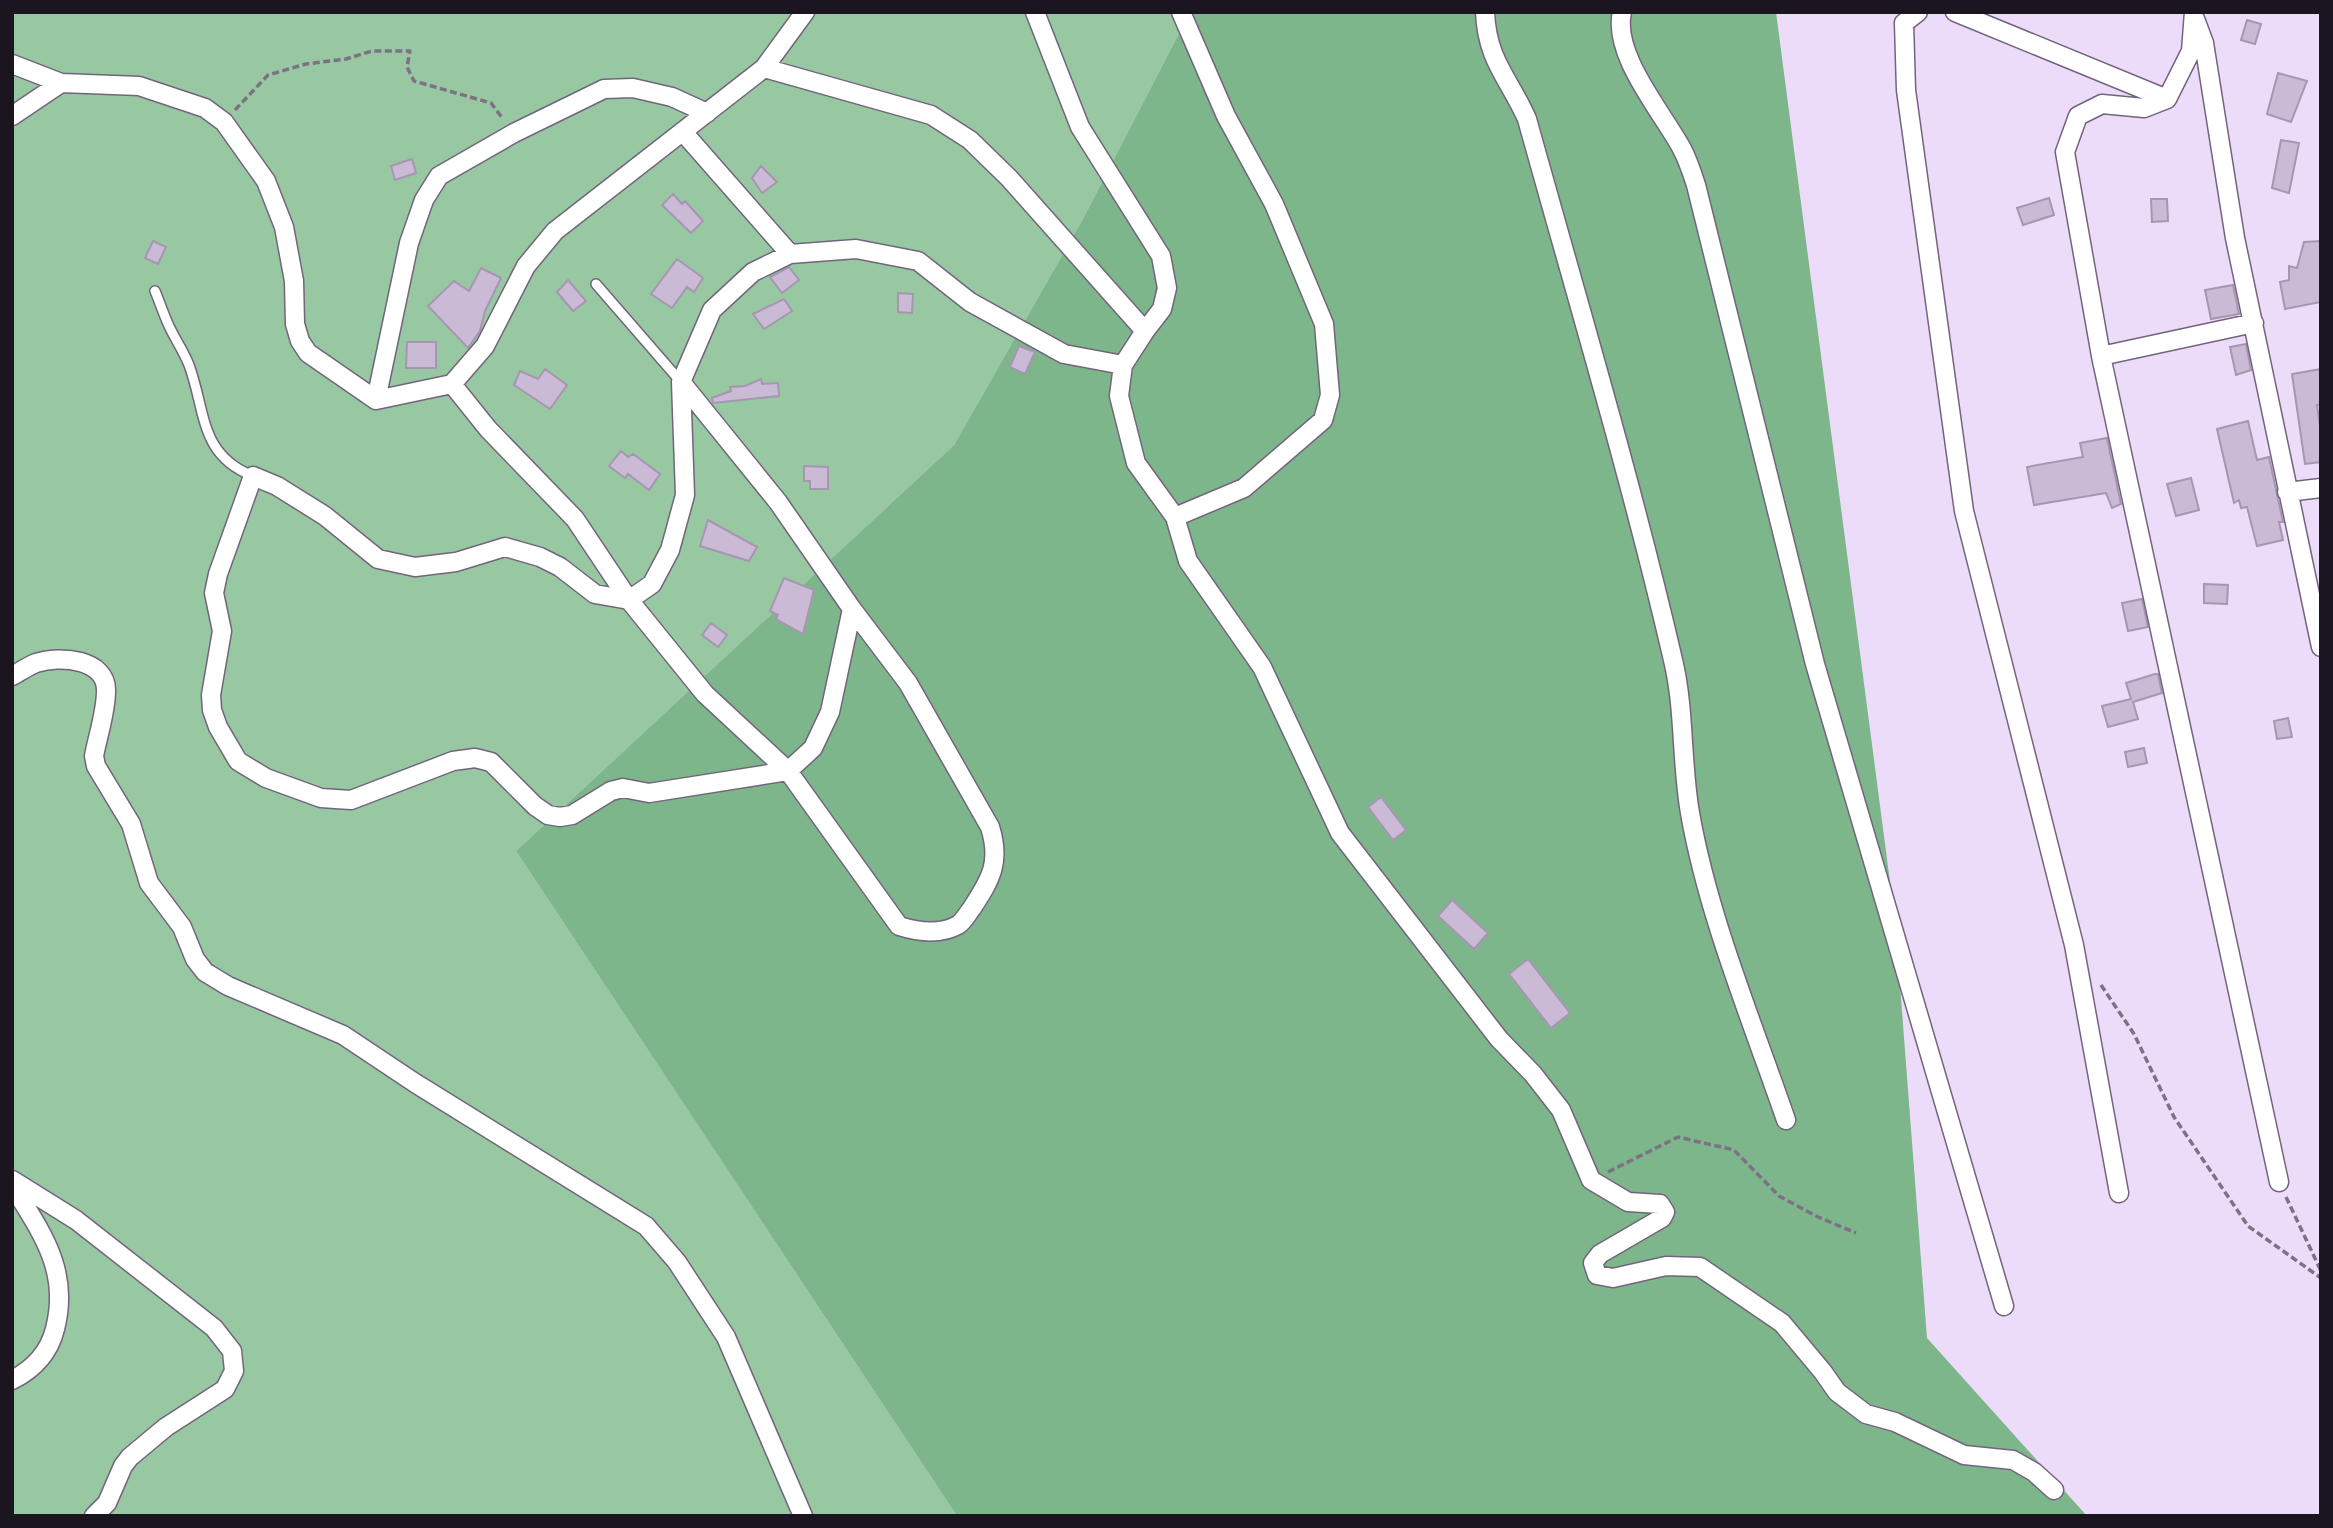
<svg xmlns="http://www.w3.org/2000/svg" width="2333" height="1528" font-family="'Alegreya Sans',sans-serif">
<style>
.green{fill:#97c8a1}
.forest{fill:#7eb68b}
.building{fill:#cabad6;stroke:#a696b1;stroke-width:2}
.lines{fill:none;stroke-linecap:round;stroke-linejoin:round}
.lane-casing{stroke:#73647e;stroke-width:12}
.street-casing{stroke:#73647e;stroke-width:21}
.path{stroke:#7d7285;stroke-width:3.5;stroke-dasharray:7 3.5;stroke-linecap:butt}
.lane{stroke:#fff;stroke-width:9}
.street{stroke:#fff;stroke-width:18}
</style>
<rect width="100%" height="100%" fill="#eddcf9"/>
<path class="green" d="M12,12H1190L1084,217L954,445L516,851L957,1516H12Z"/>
<path class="forest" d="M1190,12H1776L1895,920L1927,1338L2087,1516H957L516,851L954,445L1084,217Z"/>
<path class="building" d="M2247,20L2261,24L2255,44L2241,40Z
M2278,73L2307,81L2291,122L2267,114Z
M2281,140L2299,143L2289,193L2272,188Z
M412,159L416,173L395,180L391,166Z
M761,166L777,182L762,193L752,178Z
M673,194L682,204L685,201L703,221L691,233L662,205Z
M2049,198L2054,215L2023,225L2017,208Z
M2151,199H2167L2168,221L2152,222Z
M153,241L166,247L158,264L145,258Z
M2321,241V302L2285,309L2280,282L2289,280V266L2297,268L2304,242Z
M677,259L703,278L694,292L687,287L672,308L651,294Z
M789,267L799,280L782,293L770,277Z
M481,268L501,278L485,311L480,331L468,348L428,306L454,281L469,291Z
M568,280L586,301L573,311L557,292Z
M2233,285L2239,314L2211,319L2205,290Z
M898,293L913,294L912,313L898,312Z
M784,299L792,311L764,329L753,314Z
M407,342H436V368H406Z
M2246,344L2251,370L2236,375L2230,347Z
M1019,346L1035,352L1025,374L1010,367Z
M545,369L567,385L550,409L514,385L520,371L538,379Z
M2321,369V405H2317L2321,432V462L2305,464L2292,374Z
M761,379L762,384L778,383L779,396L713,403L712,398L731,391L730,387L745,386Z
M2248,421L2257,460L2269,457L2283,522H2279L2283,540L2257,546L2247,507L2241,508L2239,500L2234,503L2217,429Z
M2107,438L2121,504L2112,508L2106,493L2034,505L2027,467L2083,457L2080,443Z
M621,451L628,457L633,454L660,474L649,490L628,474L625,478L609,466Z
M804,466L828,467V489H810V481H804Z
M2191,478L2199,510L2176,516L2167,484Z
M708,520L757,547L749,561L700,546Z
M784,578L814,590L803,634L776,619L778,615L770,611Z
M2204,584L2228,585L2227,604L2204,603Z
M2142,599L2148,627L2128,631L2122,603Z
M711,623L727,635L718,647L702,635Z
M2155,674H2158L2162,693L2133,702L2138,719L2108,727L2102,706L2131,699L2126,683Z
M2288,718L2292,737L2277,739L2274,721Z
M2144,748L2147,763L2128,767L2125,752Z
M1381,797L1406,830L1393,840L1368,807Z
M1452,900L1488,933L1474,949L1438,916Z
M1528,959L1570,1013L1551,1028L1509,974Z"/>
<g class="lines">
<g class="lane-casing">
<path id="lane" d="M596,284L681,382
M155,291C160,303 164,315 169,326C175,339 184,352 189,365C206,411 199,455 253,476"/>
</g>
<g class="street-casing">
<path id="street" d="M1035,12L1080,127L1161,256L1167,288L1162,309L1145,331
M1485,12C1487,61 1509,78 1527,119C1577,299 1631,479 1673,660C1685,710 1681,762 1690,813C1708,916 1752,1021 1786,1120
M1622,12C1612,55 1663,113 1682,149C1688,160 1692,173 1696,185L1815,664L2004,1306
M1918,12L1904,23L1906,90L1964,511L2074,945L2119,1193
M1955,12L2167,99
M2194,12L2191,51L2167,99L2144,108L2102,104L2078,116L2065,152L2101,356L2279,1182
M2195,19L2204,43L2235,238L2321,647
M12,64L61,83
M764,68L931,115L970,140L1009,178L1145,331L1123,365
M12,116L61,83L139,86L205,108L224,122L266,181L284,227L294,281L295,324L300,341L308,353L376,400L452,384L485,346L526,266L555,231L764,68L805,12
M683,132L790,254
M2101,356L2254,323
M681,382L778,502L852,609L908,683L990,827C1001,862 991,879 972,908C968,913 964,921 958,925C940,935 918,932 899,926L788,771L705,694L629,600L595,594L560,567L540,557L505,547L456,562L415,567L378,559L325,516L277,486L253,476L218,574L214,593L222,631L211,695L212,710L218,727L238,761L266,778L321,798L351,800L453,761L475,758L491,762L535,806L548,815L560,817L572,815L611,791L623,788L649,793L788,771L813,748L830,712L852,609
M452,384L488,429L575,519L629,600L652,584L670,550L685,495L681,382L712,310L753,272L790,254L856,249L918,261L970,302L1064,354L1123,365L1119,396L1136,463L1175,517L1188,561L1262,667L1340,833L1499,1039L1533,1074L1561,1110L1591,1180L1628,1202L1660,1204L1665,1212L1662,1218L1600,1254L1593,1263L1597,1275L1613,1278L1666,1266L1700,1267L1782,1323L1823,1372L1837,1392L1866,1414L1895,1422L1964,1455L2013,1460L2034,1472L2054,1490
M376,400L409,243L424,200L439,176L514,133L604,89L633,88L672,97L707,113
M2287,492L2321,488
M1175,517L1244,488L1323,420L1330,395L1324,324L1274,204L1226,116L1181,12
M12,676C20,672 28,666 36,663C60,655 107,659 106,691C106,712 98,735 94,756L96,766L131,824L149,883L182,927L195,959L205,972L228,986L343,1035L415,1083L646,1226L677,1262L726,1337L803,1516
M12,1180L76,1220L214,1328L232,1351L234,1371L225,1389L166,1427L130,1457L123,1466L107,1503L94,1516
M12,1185C42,1233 70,1271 55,1329C49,1353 34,1369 12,1380"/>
</g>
<path class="path" d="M235,110L268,75L306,64L346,59L372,51H410L407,67L414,81L491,103L503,119
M2101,985L2134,1034L2174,1117L2248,1226L2321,1278
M1608,1172L1678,1137L1734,1150L1779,1196L1818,1217L1856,1233
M2286,1197L2321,1271"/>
<use href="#lane" class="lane"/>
<use href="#street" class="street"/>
</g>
<rect width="2333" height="1528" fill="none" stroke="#1b151f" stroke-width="28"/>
</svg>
